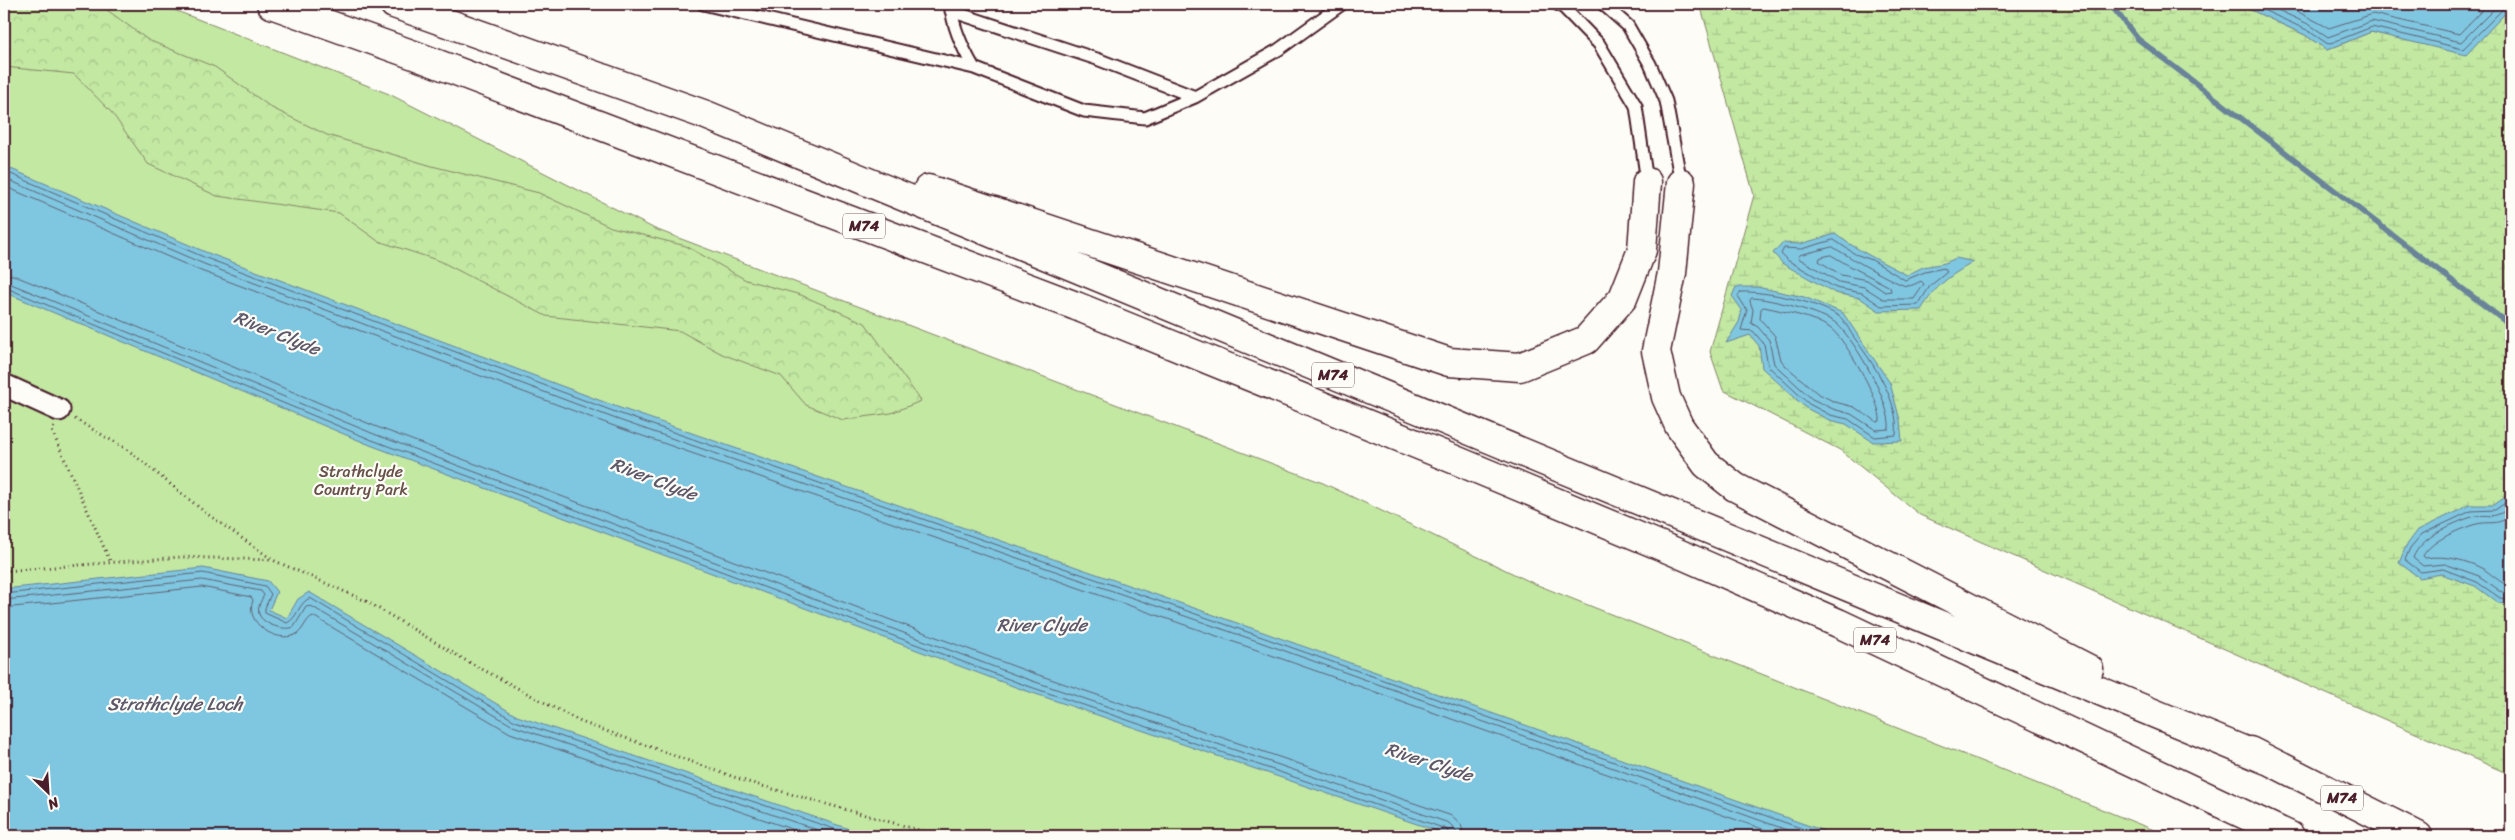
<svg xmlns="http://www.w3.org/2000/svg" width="2515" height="840" font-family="Sriracha,sans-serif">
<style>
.green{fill:#c2e8a2;stroke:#868466}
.forest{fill:url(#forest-crowns);stroke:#868466}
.wetland{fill:url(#wetland-marsh);stroke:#868466}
.water{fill:#7fc6e0;stroke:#6a8398}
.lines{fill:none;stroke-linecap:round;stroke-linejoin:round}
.shore{stroke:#5f6273;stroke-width:1}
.stream{stroke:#6a8398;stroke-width:5.5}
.service-casing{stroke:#4a1f2b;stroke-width:15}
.minor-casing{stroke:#4a1f2b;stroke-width:25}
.motorway-casing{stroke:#4a1f2b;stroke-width:31}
.path{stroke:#4a1f2b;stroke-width:3;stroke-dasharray:1 4;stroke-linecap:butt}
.service{stroke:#fdfcf7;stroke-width:11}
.minor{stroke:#fdfcf7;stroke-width:21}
.motorway{stroke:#fdfcf7;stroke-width:28}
.labels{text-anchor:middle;stroke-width:4.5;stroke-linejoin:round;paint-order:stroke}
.shield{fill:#fdfcf7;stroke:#806168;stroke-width:1}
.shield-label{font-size:15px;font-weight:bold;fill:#4a1f2b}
.park-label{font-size:16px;fill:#685149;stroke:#fdfcf7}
.water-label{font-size:18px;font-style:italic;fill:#5d596a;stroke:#fdfcf7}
</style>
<defs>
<pattern id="forest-crowns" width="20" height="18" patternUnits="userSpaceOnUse" patternTransform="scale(1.25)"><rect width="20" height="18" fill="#c2e8a2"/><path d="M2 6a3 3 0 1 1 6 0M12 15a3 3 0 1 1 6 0" fill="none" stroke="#a8c78c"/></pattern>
<pattern id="wetland-marsh" width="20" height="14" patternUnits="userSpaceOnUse" patternTransform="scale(1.25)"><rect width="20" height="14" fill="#c2e8a2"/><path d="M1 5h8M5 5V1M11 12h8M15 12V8" fill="none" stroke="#a8c78c"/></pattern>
</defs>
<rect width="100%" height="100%" fill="#fdfcf7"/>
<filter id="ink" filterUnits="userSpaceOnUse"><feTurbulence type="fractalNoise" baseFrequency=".02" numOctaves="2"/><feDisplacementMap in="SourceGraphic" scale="10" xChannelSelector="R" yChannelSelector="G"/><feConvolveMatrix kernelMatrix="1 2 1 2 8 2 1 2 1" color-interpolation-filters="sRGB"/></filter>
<g filter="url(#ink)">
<path class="green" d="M4,4H159L389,94L655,229L1323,483L1535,584L2169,836H4Z"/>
<path class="forest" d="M4,4H99L148,40L215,67L272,108L327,135L432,166L539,193L611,227L686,246L746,280L801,295L865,323L921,401L891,413L843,420L806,405L781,376L722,354L680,331L546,316L440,261L378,241L339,213L217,196L148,164L112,113L74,74L4,67Z"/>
<path class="wetland" d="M1700,4H2082L2114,9L2142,4H2238L2305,35L2327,50L2371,32L2466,54L2511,7V775L1920,515L1840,450L1723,390L1710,352L1754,195Z"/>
<path class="water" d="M2238,4H2511V7L2466,55L2371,32L2327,50L2305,35Z
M4,166L208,253L620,408L1260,631L1838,836H1452L1018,688L370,445L4,292Z
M1835,234C1857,250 1882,262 1907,275L1923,267L1945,263L1956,258L1974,262C1948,277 1937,284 1921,310L1879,311L1860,298L1835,293L1783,264L1773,253L1782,243L1800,244Z
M1736,287H1757L1804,297L1843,313L1890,383L1900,420L1902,441L1873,442L1846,424L1829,420L1806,408L1762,368L1759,346L1750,335L1726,343L1739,322L1742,310L1732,296Z
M2511,493V605L2498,603L2475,586L2441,574L2420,578L2399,563L2406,546L2418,530L2470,505H2494Z
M203,568L268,581L277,592L269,610L287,618L298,599L309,592L517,716L870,836H4V589Z"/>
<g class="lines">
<path class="shore" d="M2250,4L2307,30L2328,44L2372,27L2463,49L2506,6L2511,4
M2265,4L2310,25L2328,37L2372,21L2461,42L2499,4
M2283,4L2329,28L2373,14L2459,34L2488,4
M4,171L206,258L618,413L1259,636L1823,836
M4,178L204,264L616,419L1257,641L1804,836
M4,186L201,271L614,426L1254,649L1782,836
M1834,240L1855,254L1872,260L1905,280L1925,272L1944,268L1947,272L1930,286L1918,305L1881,306L1862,293L1836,288L1787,260L1781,254L1784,248L1801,249Z
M1833,247C1842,253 1899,286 1907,286C1912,286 1917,283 1921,281L1924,284L1914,299H1883L1864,287L1839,282L1798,258L1800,255Z
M1831,255C1850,267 1870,276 1890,287L1891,291L1885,292L1867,280L1841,275L1819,261L1820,258Z
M4,274L13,275L377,427L1024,670L1452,816L1461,824L1464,836
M4,281L374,434L1021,677L1449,823L1455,829L1457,836
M4,287L372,440L1019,683L1446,829L1451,836
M1741,292C1766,291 1819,302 1840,317C1845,321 1849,330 1853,336C1872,362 1900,401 1896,435L1875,437L1848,419L1830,415L1809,404L1768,366L1764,344L1753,331L1741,330L1747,310L1738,296Z
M1752,298C1768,298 1825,313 1837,324C1855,341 1892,404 1889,429L1876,430L1851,414L1833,409L1812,399L1774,364L1769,340L1758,327L1751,323L1753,310L1750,301Z
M1764,307C1786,312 1811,316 1830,328C1845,338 1882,403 1880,421L1877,422L1854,407L1835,402L1817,393L1786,366L1781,360L1775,336L1760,319L1761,309Z
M2511,499L2495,510L2471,511L2422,534L2410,548L2405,560L2421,572L2443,569L2477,582L2500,598L2511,600
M2511,507C2490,522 2490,512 2472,517C2452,523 2420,538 2413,558L2423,566L2445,564L2479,576L2502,592L2511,594
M2511,516C2495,527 2489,520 2473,525C2457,530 2431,541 2423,556L2425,558C2445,555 2467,560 2485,570C2494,576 2501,584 2511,586
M4,594L203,573L265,586L271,594L265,608V613L287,623C298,618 298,603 310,598L515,721L855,836
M4,600L202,580L261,591L264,595C261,601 257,607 259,614C263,625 285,631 294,627L306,607L311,606L513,726L835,836
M4,608L202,587L251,597L253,600C244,624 277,643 295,635C304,631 305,619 313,616L510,733L812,836"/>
<path class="stream" d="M2114,9L2138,39L2511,326"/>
<g class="service-casing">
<path id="service" d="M703,4L974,68L1084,111L1145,118L1195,97L1278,50L1342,4
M1557,4L1564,8L1599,44L1636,106L1647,182
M1603,4L1628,26L1650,64L1666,101L1681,183
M951,7C953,28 963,49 974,68
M951,11L1097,59L1195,97"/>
</g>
<g class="minor-casing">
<path id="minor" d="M4,385L59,410"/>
</g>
<g class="motorway-casing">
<path id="motorway" d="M271,4L414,55L1076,306L1453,459L1673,551L1838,623L2290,836
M394,4L706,115L2267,760
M1681,183L1672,273L1656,351L1666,397L1679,426L1706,464L1735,487L2089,669
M928,189L1449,362L1520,367L1586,340L1623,298L1642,250L1647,182
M2250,751L2418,836"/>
</g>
<path class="path" d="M75,419L128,450L206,513L273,560L366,601L465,660L581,722L748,782L940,836
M54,427L52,431L110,561
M4,571L181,557L272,560"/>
<use href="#service" class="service"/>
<use href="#minor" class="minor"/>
<use href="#motorway" class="motorway"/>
</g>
</g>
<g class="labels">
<g class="shield">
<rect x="843" y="213.5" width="42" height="25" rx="4"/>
<rect x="1312" y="362.5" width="42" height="25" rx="4"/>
<rect x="1854" y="627.5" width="42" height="25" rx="4"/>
<rect x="2321" y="785.5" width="42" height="25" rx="4"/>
</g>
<g class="shield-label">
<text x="864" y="231">M74</text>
<text x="1333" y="380">M74</text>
<text x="1875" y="645">M74</text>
<text x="2342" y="803">M74</text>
</g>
<g class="park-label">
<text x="361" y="477">Strathclyde<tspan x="361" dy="18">Country Park</tspan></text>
</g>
<g class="water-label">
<text transform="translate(277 333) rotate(22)" y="6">River Clyde</text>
<text transform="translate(654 479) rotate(21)" y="6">River Clyde</text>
<text x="1042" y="631">River Clyde</text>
<text x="175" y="710">Strathclyde Loch</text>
<text transform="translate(1429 762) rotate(18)" y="6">River Clyde</text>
</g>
</g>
<rect width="2515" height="840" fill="none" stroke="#fdfcf7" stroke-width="20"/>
<rect x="10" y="10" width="2495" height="820" fill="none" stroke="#4a1f2b" stroke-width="2" filter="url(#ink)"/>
<g transform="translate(48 792) rotate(155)" stroke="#fdfcf7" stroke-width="4" paint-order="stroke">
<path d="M0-4L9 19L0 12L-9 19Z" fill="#4a1f2b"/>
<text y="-8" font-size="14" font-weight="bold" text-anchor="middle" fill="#4a1f2b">N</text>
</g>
</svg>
